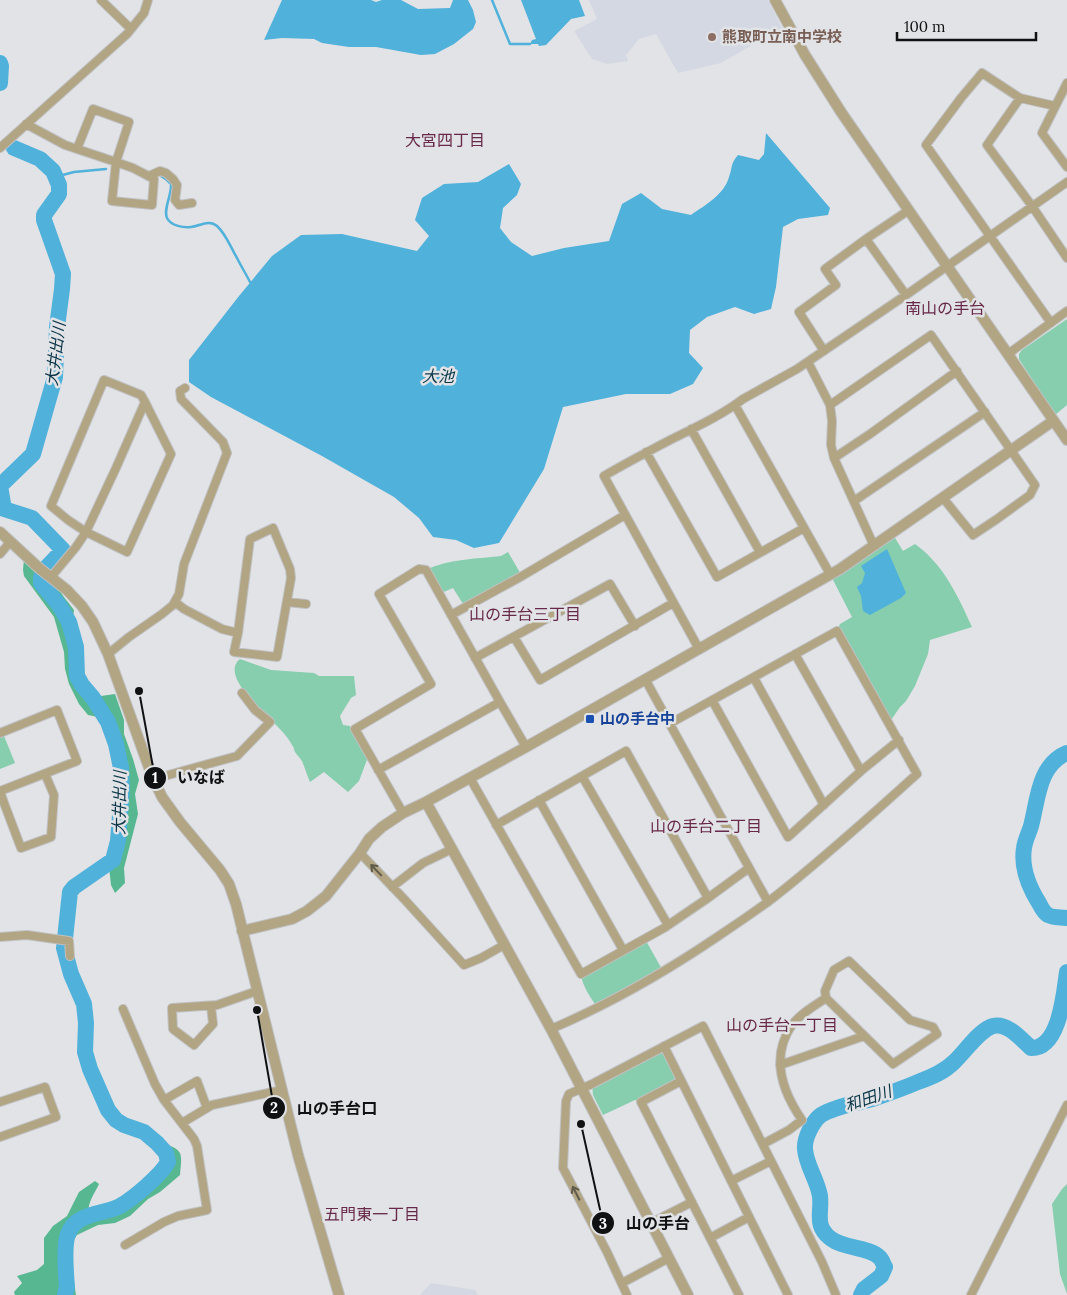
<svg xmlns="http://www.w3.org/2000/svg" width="1067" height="1295" font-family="Lora,'Noto Sans JP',serif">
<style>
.built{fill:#d3d8e2}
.green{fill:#86ceae}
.forest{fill:#56b790}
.water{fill:#50b1db}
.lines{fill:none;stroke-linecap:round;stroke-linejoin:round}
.stream{stroke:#50b1db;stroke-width:2.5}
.river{stroke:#50b1db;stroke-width:16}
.minor-casing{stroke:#c0c1c4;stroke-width:10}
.tertiary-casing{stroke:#c0c1c4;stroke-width:12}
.minor{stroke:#b2a583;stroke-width:8}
.tertiary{stroke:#b2a583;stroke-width:10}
.oneway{stroke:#615b4a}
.education-dot{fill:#8d6e63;stroke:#e1e3e6;stroke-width:2}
.transit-dot{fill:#1a4fb4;stroke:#e1e3e6;stroke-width:2}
.labels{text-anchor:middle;stroke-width:5;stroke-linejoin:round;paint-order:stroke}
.education-label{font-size:15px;font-weight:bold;fill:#785e54;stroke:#e1e3e6;text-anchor:start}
.transit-label{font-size:15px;font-weight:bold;fill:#164399;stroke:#e1e3e6;text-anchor:start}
.neighbourhood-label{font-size:16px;fill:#682849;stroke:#e1e3e6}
.water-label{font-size:16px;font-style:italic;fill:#093547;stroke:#e1e3e6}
.leader{fill:none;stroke:#101112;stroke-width:2}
.callout-dot{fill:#101112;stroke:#e1e3e6;stroke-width:2}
.mark-label{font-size:15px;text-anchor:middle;font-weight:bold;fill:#fff}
.callout-label{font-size:16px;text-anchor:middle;font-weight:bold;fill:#101112;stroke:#e1e3e6;stroke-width:5;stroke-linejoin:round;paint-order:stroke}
</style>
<rect width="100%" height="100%" fill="#e1e3e6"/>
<path class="built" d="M589,0H768L782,28L721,63L678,73L656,34L639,39L626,55L628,61L608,64L592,59L574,31L597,19Z
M431,1283L475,1290L478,1295H420Z"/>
<path class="green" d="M1067,319V405L1055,415L1019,359V354L1022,350Z
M892,533L903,551L915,544C920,548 926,552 930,557C949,576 961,603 972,627L930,640L928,654L915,686L906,701L900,707L889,723L837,631L840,624L852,617L830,574Z
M508,552L522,576L465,607L453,588L439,594L426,570C448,559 476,559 501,556Z
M240,659L271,670L314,673L319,676H354L356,695L351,698L340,716L343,725L350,726L368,757L359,781L348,792L324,772L310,782C307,775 305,768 302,761C300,758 297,755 295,752C293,747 295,749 292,745C288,737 281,730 275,724C265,713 219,675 240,659Z
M4,736L15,763L0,769V738Z
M645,939L663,971L597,1007C591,998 582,986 581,974Z
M664,1046L681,1081L641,1102L635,1100L603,1115L593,1095L592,1084Z
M1067,1184V1294L1060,1274L1052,1204L1062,1189Z"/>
<path class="forest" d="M24,559L60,590C62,596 70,604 74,610L73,617L80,634L82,678C91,682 93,691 101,696L115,694L124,720V734L133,759L139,780L135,794L138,814L124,868L125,883L115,893L111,885L109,867C122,850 122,828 123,807C124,791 124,776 121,760C119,747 115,735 110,722L98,717L88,715L79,704L69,684L65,669L64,652L54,617L24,576L23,570Z
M161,1142C184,1151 182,1151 180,1175L160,1192L148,1199L130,1216L115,1223L98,1225L77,1235L71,1244V1262L76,1295H15L14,1292L22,1283L17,1276L37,1270L44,1264V1238L53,1226L67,1216L79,1192L95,1181L99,1184C94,1195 84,1207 91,1218L113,1211L129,1203L167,1168C172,1156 168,1153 160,1143Z"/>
<path class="water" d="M282,0H371L376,2L382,0H401L418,9L450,8L453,0H468L473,10L476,22L473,29L454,44L435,54L421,55L376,47H349L322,43L314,39L282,38L264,40Z
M521,0H579L585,16L571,19L546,45L539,46L538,44H530L532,40L536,39Z
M766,133L830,208L828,215L798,219L783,227L776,287L771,309L754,314L735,307L707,317L690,330L689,353L703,368L693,384L670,394H626L563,407L544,469L499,543L474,548L456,540L433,537L419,518L394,497L322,456L211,397L189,382V360L239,296L272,256L301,235L342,234L417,251L429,236L415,220L422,198L444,184L478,182L509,164L521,184L517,195L503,208L500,228L511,242L532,256L564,248L609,241L622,204L641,193L662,209L691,215C705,205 724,195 729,177C733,166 730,165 738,155L759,160L764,154Z
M887,549L906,593L901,598L870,615L863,611L861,596L857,587L862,583L865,573L861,566Z"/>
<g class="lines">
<path class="stream" d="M492,0L510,44H530
M161,176L167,180L171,184C172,195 163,209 167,218C171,226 184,228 191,227C200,226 209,219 217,226C226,234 231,248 237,258C241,266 246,274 250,282
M55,177L74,172L106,169"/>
<path class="river" d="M0,63L1,66L0,83
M14,148L40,159L53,171L59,185V194L44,215V220L63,274L62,289L57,327L55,377L33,454L0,486L4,509L32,518L63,550L47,567
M41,577V583L59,605L69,622L76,647L77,676L82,685L93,698L108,722L116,744L121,768L122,789L118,841L113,860L74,887L70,892L64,948L71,974L84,1004L86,1023L85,1052L90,1069L108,1110L116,1120L124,1125L144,1132L157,1143L166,1153L168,1162C161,1175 134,1198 120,1206C103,1215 76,1212 68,1234C64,1244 66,1275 67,1287L65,1295
M1067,753C1038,765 1038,800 1031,826C1029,833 1025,840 1024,848C1021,867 1029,887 1039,903C1041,907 1044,913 1048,915C1053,918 1061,917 1067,918
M861,1295L864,1289L881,1276L885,1267C883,1264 882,1259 879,1257C869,1247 844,1249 830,1238C814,1225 822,1213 820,1196C817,1179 806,1165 805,1149C804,1138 813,1121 821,1115C835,1106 859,1103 875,1098C890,1093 904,1088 918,1082C932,1077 944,1072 954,1062C965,1052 979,1030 993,1026C1007,1022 1021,1039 1031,1048C1060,1049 1064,992 1067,972"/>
<g class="minor-casing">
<path id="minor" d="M101,0L131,29
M1067,83L1042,133L1067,167
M1020,98L987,145L1032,206L1067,258
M26,124L65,145L116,162L133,168L154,179L152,205L112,201L116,162L129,122L93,109L77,149
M0,148L127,34L144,13L148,0
M149,176L160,171L166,173L173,179L177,185L175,200L179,205L192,203
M866,239L906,295
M1051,323L926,145L961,98L982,73L1020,98L1055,106
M824,351L799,312L836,285L825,269L866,239L909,210
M1008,354L1067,311
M808,362L830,405L832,421L831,445L834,458L874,546
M104,380L141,395L145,402L116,468L86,532L68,520L51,506Z
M735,405L830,574
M830,405L931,335L1035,485L1030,495L997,519L973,535L943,498
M691,429L760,552
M646,452L717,577L804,528
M834,458L870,434L957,371
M854,501L985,412
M273,528L290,569L291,578L277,657L234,652L238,633L250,539Z
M0,554L11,541
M51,577L76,547L86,532L127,552L171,454L145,402
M175,602L184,609L222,629L238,633
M287,602L306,604
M451,615L522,576L625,515
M514,637L540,680L673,603
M699,649L604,476C626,463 649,451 672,439C696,427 722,415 743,399L797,369L906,295L1067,182
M108,654L129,637L162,614L173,605L179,594L184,564L227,453L223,442L181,399L180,391L185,388
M795,654L861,771
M475,658L610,584L635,626
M754,678L824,805
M645,679L768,902
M712,700L788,837L861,771L899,740
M0,733L57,710L77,761L0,791
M378,770L500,702
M582,776L668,925
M470,778L581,974L664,928L708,898L749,868
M154,779L237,756L270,722L255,710L242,693
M0,791L4,803L21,848L51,837L54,795L45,774
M539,800L623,950
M403,813L355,729L431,684L379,594L419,569L426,570L500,702L526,747
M496,825L626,751L708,898
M360,853L405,900L464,965L481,958L504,945
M392,887L423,863L452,849
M0,937L27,935L69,941L70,956
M849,961L910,1020L933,1027L937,1034L893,1064L826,998L825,991L834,970Z
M211,1006L213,1024L194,1045L173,1029L172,1008L217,1005L257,991
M123,1009L155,1084L164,1100L194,1139L197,1146L207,1210L178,1216L164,1222L125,1245
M551,1029C610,1004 667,971 720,935C738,923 756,911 773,898C823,859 870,816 917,774L837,631L669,724
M664,1046L788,1295
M780,1065L864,1036
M681,1081L641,1102L739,1295
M164,1100L197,1081L207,1108
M0,1102L45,1087L56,1117L0,1137
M182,1123L212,1105L282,1090
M763,1144L789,1130L802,1120C782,1091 770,1057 792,1025C800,1014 814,1006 826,998
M731,1181L771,1161
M651,1223L692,1202
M710,1238L749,1217
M622,1283L669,1258
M627,1295L607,1252L563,1168L566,1101L569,1094L592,1084L703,1026L822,1262L836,1295
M971,1295L1067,1105"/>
</g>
<g class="tertiary-casing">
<path id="tertiary" d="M775,0L805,55L841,112L1067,440
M0,532L39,568L67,590L82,606L93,622L108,654L152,776L162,797L180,822L220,870L229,884L236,904L298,1155L339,1295
M426,802L551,1029L688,1295
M242,931L292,919L307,911L326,896L360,853L369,839L382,827L403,813L426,802L526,747L840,569L1053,421"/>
</g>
<use href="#minor" class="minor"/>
<use href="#tertiary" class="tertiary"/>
</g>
<defs><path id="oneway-shaft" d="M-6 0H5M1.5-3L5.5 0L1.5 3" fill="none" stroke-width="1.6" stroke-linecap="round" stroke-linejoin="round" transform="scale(1.25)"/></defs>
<g class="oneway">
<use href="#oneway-shaft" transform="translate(376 870) rotate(-134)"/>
<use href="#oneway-shaft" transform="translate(576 1193) rotate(-117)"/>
</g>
<circle class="education-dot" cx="712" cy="37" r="5"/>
<rect class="transit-dot" x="585" y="714" width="10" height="10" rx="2.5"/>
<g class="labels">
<g class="education-label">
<text x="722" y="42">熊取町立南中学校</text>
</g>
<g class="transit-label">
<text x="600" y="724">山の手台中</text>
</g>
<g class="neighbourhood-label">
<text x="445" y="146">大宮四丁目</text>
<text x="945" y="314">南山の手台</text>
<text x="525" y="620">山の手台三丁目</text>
<text x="706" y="832">山の手台二丁目</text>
<text x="782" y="1031">山の手台一丁目</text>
<text x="372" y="1220">五門東一丁目</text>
</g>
<g class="water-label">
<text transform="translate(55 354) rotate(-83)" y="6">大井出川</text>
<text x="438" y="382">大池</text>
<text transform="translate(119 803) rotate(-89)" y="6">大井出川</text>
<text transform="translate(868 1098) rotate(-19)" y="6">和田川</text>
</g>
</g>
<path class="leader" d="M139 691L155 778M257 1010L274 1108M581 1124L603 1223"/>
<g class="callout-dot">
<circle cx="139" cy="691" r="5"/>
<circle cx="257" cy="1010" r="5"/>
<circle cx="581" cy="1124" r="5"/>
<circle cx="155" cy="778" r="12"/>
<circle cx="274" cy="1108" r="12"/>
<circle cx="603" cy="1223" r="12"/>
</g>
<g class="mark-label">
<text x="155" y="783">1</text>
<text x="274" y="1113">2</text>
<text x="603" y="1229">3</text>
</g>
<g class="callout-label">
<text x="201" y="783">いなば</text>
<text x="337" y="1114">山の手台口</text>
<text x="658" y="1229">山の手台</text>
</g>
<path d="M897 32v8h139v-8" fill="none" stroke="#101112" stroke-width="2.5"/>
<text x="904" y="32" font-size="15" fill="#101112" stroke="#e1e3e6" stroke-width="4" paint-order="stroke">100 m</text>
</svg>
